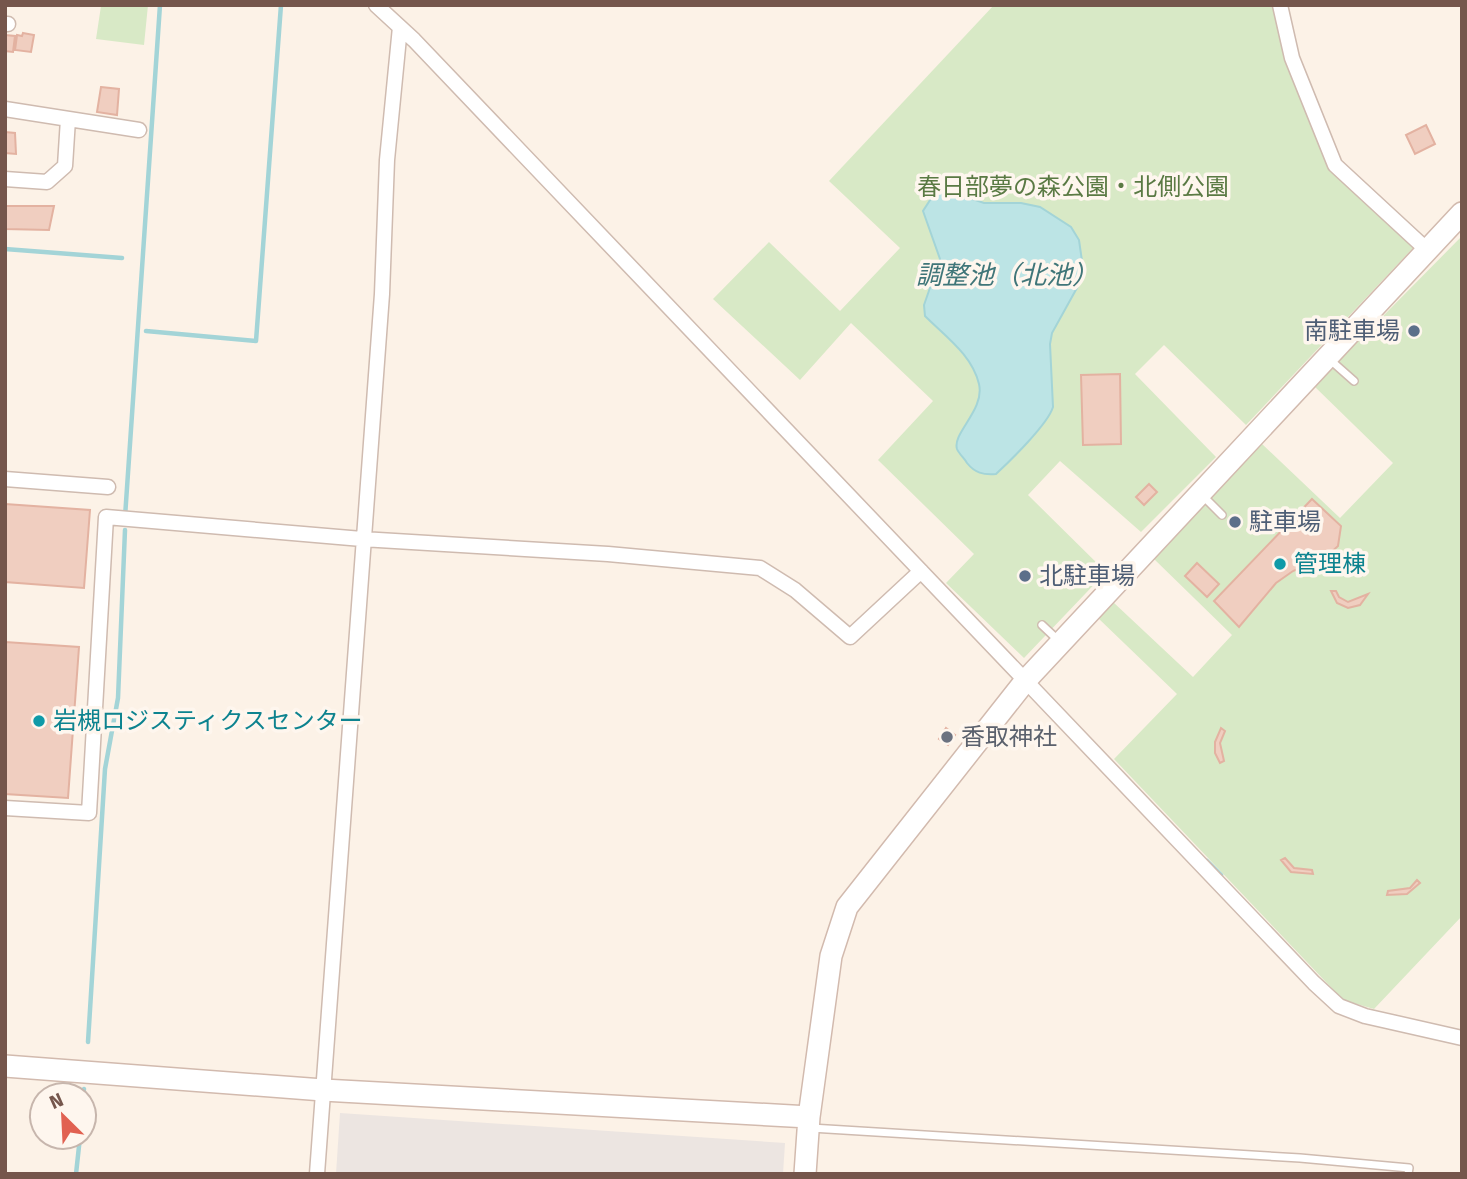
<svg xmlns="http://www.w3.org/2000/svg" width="1467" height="1179" font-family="'Fira Sans','Noto Sans JP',sans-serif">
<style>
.industrial{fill:#ece5e1}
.green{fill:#d8e9c6}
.water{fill:#bce4e5;stroke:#a3d4d7;stroke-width:2}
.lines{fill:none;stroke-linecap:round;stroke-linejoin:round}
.stream{stroke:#a3d4d7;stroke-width:4.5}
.building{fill:#f0cec0;stroke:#e3b2a1;stroke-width:2}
.lane-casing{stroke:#cfbbb0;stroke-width:10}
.street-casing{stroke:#cfbbb0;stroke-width:17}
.secondary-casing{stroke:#d2baae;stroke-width:24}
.lane{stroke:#fff;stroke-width:7}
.street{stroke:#fff;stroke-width:14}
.secondary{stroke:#fff;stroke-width:21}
.service-dot{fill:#5c6f8a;stroke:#fef6ee;stroke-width:2.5}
.culture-dot{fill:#0f9aa8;stroke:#fef6ee;stroke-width:2.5}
.worship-dot{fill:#6b7280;stroke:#fef6ee;stroke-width:2.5}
.labels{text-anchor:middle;stroke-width:7;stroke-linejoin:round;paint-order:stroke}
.park-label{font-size:24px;fill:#5a7a44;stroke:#fef6ee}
.service-label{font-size:24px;fill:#4e5e75;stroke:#fef6ee;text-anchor:start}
.culture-label{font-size:24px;fill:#0d838f;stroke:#fef6ee;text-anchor:start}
.worship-label{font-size:24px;fill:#5b616d;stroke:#fef6ee;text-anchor:start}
.water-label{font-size:26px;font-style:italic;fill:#407679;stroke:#fef6ee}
</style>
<rect width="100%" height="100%" fill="#fcf2e7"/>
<path class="industrial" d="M340,1113L785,1143L783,1174H336Z"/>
<path class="green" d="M148,5L144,45L96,39L101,6Z
M994,5H1277L1332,166L1415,246L1246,425L1164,345L1135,374L1216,457L1141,532L1060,461L1028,495L1106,572L1024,658L946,583L974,554L878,460L933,401L851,323L800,380L713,299L769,242L840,311L900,248L829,181Z
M1462,236V916L1374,1009L1343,1000L1114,759L1177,694L1098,618L1113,602L1193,677L1232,635L1154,559L1261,443L1340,518L1393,463L1314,386Z"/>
<path class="water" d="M943,189L984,203H1021L1040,207L1071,227L1079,240L1083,268L1078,286L1052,333L1050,344L1053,407C1048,424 1010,461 996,474C983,475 975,473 967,463C965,459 959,454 957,449C952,433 985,410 979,384C972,355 946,337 925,316L924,305L940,259L923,211L934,194Z"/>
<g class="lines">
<path class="stream" d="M5,249L122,258
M146,331L256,341L281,5
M125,517L160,5
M1207,861L1221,875
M88,1042L105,769L118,698L125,530
M83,1095L84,1089
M76,1174L80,1137"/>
</g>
<path class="building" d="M23,33L34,35L31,52L15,50L17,35L22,36Z
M5,35L15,36L13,52L5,51Z
M101,87L119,89L117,115L97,112Z
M1426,125L1435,144L1415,154L1406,135Z
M5,132L15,133L16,154L5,153Z
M5,206H54L49,230L5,229Z
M1120,374L1121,444L1083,445L1081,375Z
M1149,484L1157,492L1144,505L1136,497Z
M1312,499L1341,526L1338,546L1327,556L1293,571L1276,583L1239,627L1214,601Z
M5,504L90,510L84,588L5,582Z
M1197,563L1219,584L1207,597L1185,576Z
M1331,591H1336L1339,597L1348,602L1368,594L1360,605L1348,608L1337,603Z
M5,642L79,647L68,798L5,794Z
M946,728L955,735L948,745L939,739Z
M1221,728L1225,731L1220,743L1224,761L1220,763L1215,753V742Z
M1285,858L1294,868L1312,870L1313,874L1291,872L1281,860Z
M1417,880L1420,883L1407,894L1387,895L1388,891L1410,888Z"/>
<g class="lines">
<g class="lane-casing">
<path id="lane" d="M1328,358L1354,381
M1201,494L1222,515
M1042,625L1059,641
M811,1128L1300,1158L1409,1168L1408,1174"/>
</g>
<g class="street-casing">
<path id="street" d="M376,5L414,40L1314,983L1339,1006L1365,1016L1462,1038
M1280,5L1292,58L1335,165L1427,250
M5,24H8
M5,109L139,130
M5,179L47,182L65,166L68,119
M5,479L108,487
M5,808L89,813L106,517L362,539L608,554L760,568L795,590L850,637L921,571
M317,1174L382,294L387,160L400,27"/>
</g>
<g class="secondary-casing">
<path id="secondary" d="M5,1066L323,1090L809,1117
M805,1174L809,1117L831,956L847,907L1026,680L1462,213"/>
</g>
<use href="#lane" class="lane"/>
<use href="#street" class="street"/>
<use href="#secondary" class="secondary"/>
</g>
<g class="service-dot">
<circle cx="1414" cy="331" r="7"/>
<circle cx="1235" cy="522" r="7"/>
<circle cx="1025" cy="576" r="7"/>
</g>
<g class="culture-dot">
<circle cx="1280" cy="564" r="7"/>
<circle cx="39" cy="721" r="7"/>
</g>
<circle class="worship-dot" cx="947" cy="737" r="7"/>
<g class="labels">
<g class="park-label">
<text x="1073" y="195">春日部夢の森公園・北側公園</text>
</g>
<g class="service-label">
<text x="1400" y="339" text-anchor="end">南駐車場</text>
<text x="1249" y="530">駐車場</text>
<text x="1039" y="584">北駐車場</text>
</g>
<g class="culture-label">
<text x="1294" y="572">管理棟</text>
<text x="53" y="729">岩槻ロジスティクスセンター</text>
</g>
<g class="worship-label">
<text x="961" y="745">香取神社</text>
</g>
<g class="water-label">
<text x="1007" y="284">調整池（北池）</text>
</g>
</g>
<rect width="1467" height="1179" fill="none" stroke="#75564c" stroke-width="14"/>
<g transform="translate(63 1116) rotate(336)"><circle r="33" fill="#fef6ee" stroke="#c7b6ad" stroke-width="2"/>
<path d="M0-5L12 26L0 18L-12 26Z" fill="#e16151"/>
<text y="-10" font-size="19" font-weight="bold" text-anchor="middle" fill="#75564c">N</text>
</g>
</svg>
